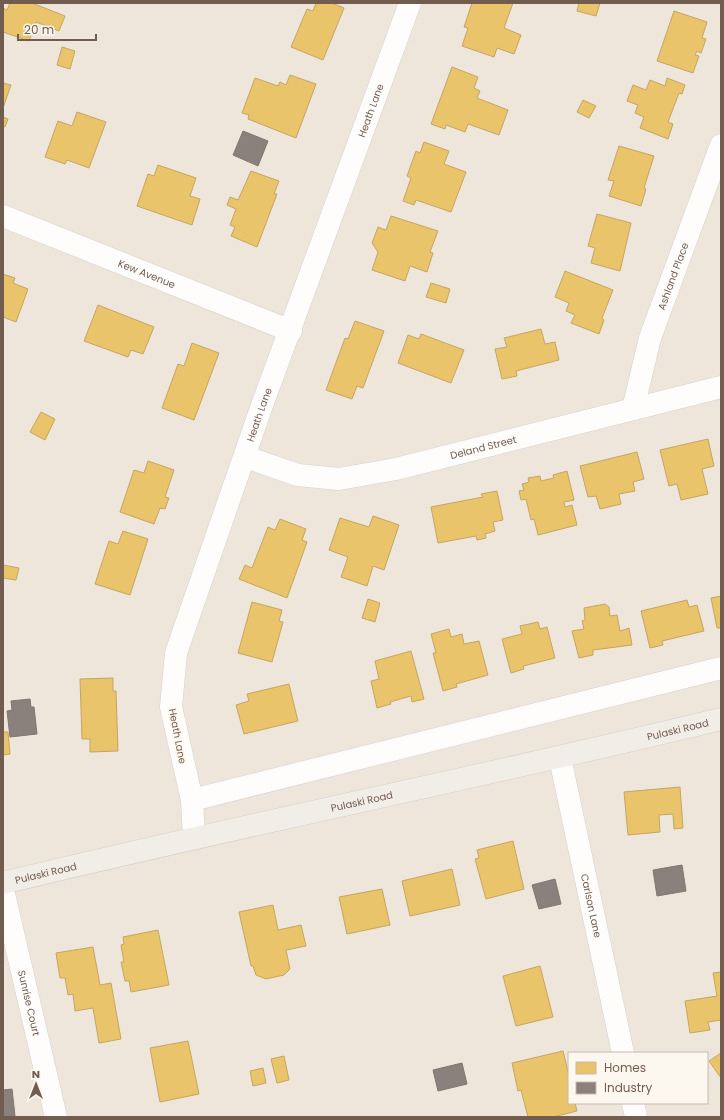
<svg xmlns="http://www.w3.org/2000/svg" width="724" height="1120" font-family="Poppins,sans-serif">
<style>
.residential{fill:#eee6db;fill-rule:evenodd}
.homes{fill:#e9c46a;stroke:#c5a562}
.industry{fill:#8a817c;stroke:#83766e}
.lines{fill:none;stroke-linecap:round;stroke-linejoin:round}
.minor-casing{stroke:#d6d0cb;stroke-width:23}
.major-casing{stroke:#d5cec8;stroke-width:23}
.minor{stroke:#fefdfc;stroke-width:22}
.major{stroke:#f1ede7;stroke-width:22}
.labels{text-anchor:middle;stroke-width:4;stroke-linejoin:round;paint-order:stroke}
.street-label{font-size:10px;fill:#725c4f;stroke:#fdf8ef}
</style>
<rect width="100%" height="100%" fill="#f6f3ed"/>
<path class="residential" d="M3,3H721V1117H3ZM569,1053H707V1103H569Z"/>
<path class="homes" d="M10,3H32L65,16L59,31L36,22L29,41L3,32V8L7,10Z
M316,3H332L344,8L323,60L291,47L307,9L313,11Z
M472,3H513L504,28L521,35L514,54L497,48L494,57L462,46L468,28L464,27Z
M579,3H600L596,16L577,11Z
M674,11L707,22L702,38L706,39L701,53L697,51L695,55L699,56L693,73L657,61Z
M62,47L75,51L70,69L57,65Z
M452,67L478,77L474,88L480,91L477,98L508,110L499,135L468,124L465,132L446,125L445,129L431,124Z
M290,75L316,84L296,138L248,119L249,115L242,113L255,78L278,86L280,82L286,85Z
M667,78L685,85L682,94L679,93L668,122L673,124L668,139L640,128L644,117L635,113L638,105L627,101L633,85L646,90L650,80L665,86Z
M3,83L11,85L3,108Z
M583,100L596,106L589,118L577,112Z
M77,112L106,122L89,168L67,160L65,164L45,157L58,121L72,126Z
M3,117L8,119L5,127L3,126Z
M424,142L449,151L444,164L466,172L451,212L416,200L414,205L403,201L411,178L407,176L416,151L420,153Z
M619,146L654,156L644,188L646,189L641,206L609,196L614,181L608,180Z
M158,165L196,178L190,196L200,199L192,225L137,206L148,174L154,176Z
M251,171L279,181L274,194H277L257,247L231,236L235,227L230,225L236,209L227,205L230,197L238,200Z
M597,214L631,223L620,271L591,263L595,248L588,246Z
M391,216L438,231L430,252L433,253L427,272L410,266L405,281L372,270L378,252L372,243L378,227L386,230Z
M565,271L613,290L602,318L604,320L599,334L571,323L575,315L566,311L569,303L555,297Z
M3,274L15,278L13,283L28,289L16,322L3,317Z
M431,283L450,289L446,303L426,297Z
M98,305L154,327L143,354L131,350L128,357L84,341Z
M355,321L384,331L363,388L357,386L352,399L326,390L345,338L348,339Z
M541,329L545,344L555,342L559,360L516,371L517,376L502,379L495,349L507,347L504,338Z
M421,334L464,350L451,383L398,363L408,335L419,339Z
M192,343L219,353L194,420L162,408L178,364L184,366Z
M41,412L55,419L45,440L30,432Z
M708,439L714,466L702,469L708,494L681,500L677,484L669,486L660,450Z
M637,452L644,479L633,482L635,491L619,494L621,504L600,509L596,496L588,497L580,466Z
M148,461L174,470L165,497L169,498L165,509L160,508L154,524L120,512L134,470L144,473Z
M567,471L574,500L564,502L565,507L572,505L577,525L538,535L534,519L531,520L526,499L521,500L519,491L524,490L522,484L529,482L528,478L540,476L541,481L554,478L553,475Z
M497,491L503,520L493,522L495,531L485,534L486,538L477,540L476,536L438,543L431,507L483,497L481,494Z
M373,516L399,525L384,570L373,566L367,586L341,577L348,557L329,550L340,518L369,527Z
M280,519L306,529L302,540L307,542L287,598L239,579L245,565L252,568L268,527L275,530Z
M123,531L148,539L130,595L95,584L109,541L118,544Z
M3,565L19,568L16,580L3,578Z
M721,596V628H717L711,598Z
M368,599L380,603L375,622L362,618Z
M687,600L689,607L697,605L704,631L662,641L663,645L650,648L641,611Z
M252,602L282,610L279,621L283,622L272,662L238,653Z
M605,604L609,607L610,616L617,615L620,631L629,628L632,645L593,650V655L579,658L572,631L584,629L582,621L585,620L584,608Z
M538,622L540,629L547,627L555,658L523,666L524,669L511,673L502,639L522,634L520,626Z
M449,629L451,637L462,634L464,644L479,641L488,675L456,684L457,687L443,691L433,653H436L431,634Z
M411,651L424,699L412,702L411,696L390,702L391,704L377,708L371,681L379,679L375,661Z
M113,678V691H116L118,751L90,752V739H82L80,679Z
M289,684L298,721L244,734L236,705L249,701L247,694Z
M3,732H8L10,754L3,755Z
M680,787L683,828L674,829L673,814L659,815L660,832L628,835L624,792Z
M513,841L524,889L486,899L475,859L479,858L477,850Z
M452,869L460,905L410,916L402,881Z
M382,889L390,925L347,934L339,897Z
M273,905L278,930L301,925L306,946L286,950L290,969L284,975L266,979L256,975L253,966H251L239,912Z
M158,930L169,985L131,992L129,981H125L121,962H124L121,945L124,944L123,937Z
M93,947L100,985L111,983L121,1039L99,1043L93,1008L75,1011L73,994L68,995L65,978H60L56,953Z
M540,966L553,1017L516,1026L503,976Z
M721,972V1020L708,1022L710,1030L690,1033L685,1001L717,996L713,973Z
M188,1041L199,1094L160,1102L150,1048Z
M563,1051L569,1076V1103H575L577,1111L553,1117H528L521,1090L518,1091L512,1063Z
M721,1053V1078L709,1061Z
M284,1056L289,1080L277,1083L271,1059Z
M263,1068L266,1083L253,1086L250,1071Z"/>
<path class="industry" d="M243,131L268,141L258,166L233,155Z
M30,699L31,707H34L37,734L10,737L7,711L12,710L11,701Z
M682,865L686,891L657,896L653,870Z
M555,879L561,904L539,909L532,885Z
M462,1063L467,1084L438,1091L433,1070Z
M12,1089L15,1116L3,1117V1090Z"/>
<g class="lines">
<g class="minor-casing">
<g id="minor">
<path id="s1" d="M3,216L291,331"/>
<path id="s2" d="M633,409L650,338L721,145"/>
<path id="s3" d="M246,457L298,475L339,479L396,469L721,387"/>
<path id="s4" d="M560,758L623,1053"/>
<path d="M192,800L721,668"/>
<path id="s5" d="M194,837L192,800L171,707L176,653L261,408L410,3"/>
<path id="s6" d="M3,890L56,1117"/>
<path d="M633,1103L636,1117"/>
</g>
</g>
<g class="major-casing">
<g id="major">
<path id="s7" d="M3,883C242,825 482,777 721,719"/>
</g>
</g>
<use href="#minor" class="minor"/>
<use href="#major" class="major"/>
</g>
<g class="labels">
<g class="street-label">
<text dy="4" stroke="none"><textPath href="#s5" startOffset="763">Heath Lane</textPath></text>
<text dy="4" stroke="none"><textPath href="#s1" startOffset="155">Kew Avenue</textPath></text>
<text dy="4" stroke="none"><textPath href="#s2" startOffset="139">Ashland Place</textPath></text>
<text dy="4" stroke="none"><textPath href="#s5" startOffset="439">Heath Lane</textPath></text>
<text dy="4" stroke="none"><textPath href="#s3" startOffset="244">Deland Street</textPath></text>
<text dy="4" stroke="none"><textPath href="#s7" startOffset="692">Pulaski Road</textPath></text>
<text transform="translate(178 736) rotate(79)" y="4">Heath Lane</text>
<text dy="4" stroke="none"><textPath href="#s7" startOffset="368">Pulaski Road</textPath></text>
<text dy="4" stroke="none"><textPath href="#s7" startOffset="44">Pulaski Road</textPath></text>
<text dy="4" stroke="none"><textPath href="#s4" startOffset="151">Carlson Lane</textPath></text>
<text dy="4" stroke="none"><textPath href="#s6" startOffset="116">Sunrise Court</textPath></text>
</g>
</g>
<rect width="724" height="1120" fill="none" stroke="#725c4f" stroke-width="8"/>
<rect x="568" y="1052" width="140" height="52" fill="#fdf8ef" stroke="#c5baaf"/>
<rect x="576" y="1062" width="20" height="12" fill="#e9c46a" stroke="#c5baaf"/>
<text x="604" y="1072" font-size="12" fill="#725c4f">Homes</text>
<rect x="576" y="1082" width="20" height="12" fill="#8a817c" stroke="#c5baaf"/>
<text x="604" y="1092" font-size="12" fill="#725c4f">Industry</text>
<g transform="translate(36 1084)" stroke="#fdf8ef" stroke-width="3" paint-order="stroke">
<path d="M0-3L7 15L0 10L-7 15Z" fill="#725c4f"/>
<text y="-6" font-size="11" font-weight="bold" text-anchor="middle" fill="#725c4f">N</text>
</g>
<path d="M18 34v6h78v-6" fill="none" stroke="#725c4f" stroke-width="2"/>
<text x="24" y="34" font-size="12" fill="#725c4f" stroke="#fdf8ef" stroke-width="3" paint-order="stroke">20 m</text>
</svg>
